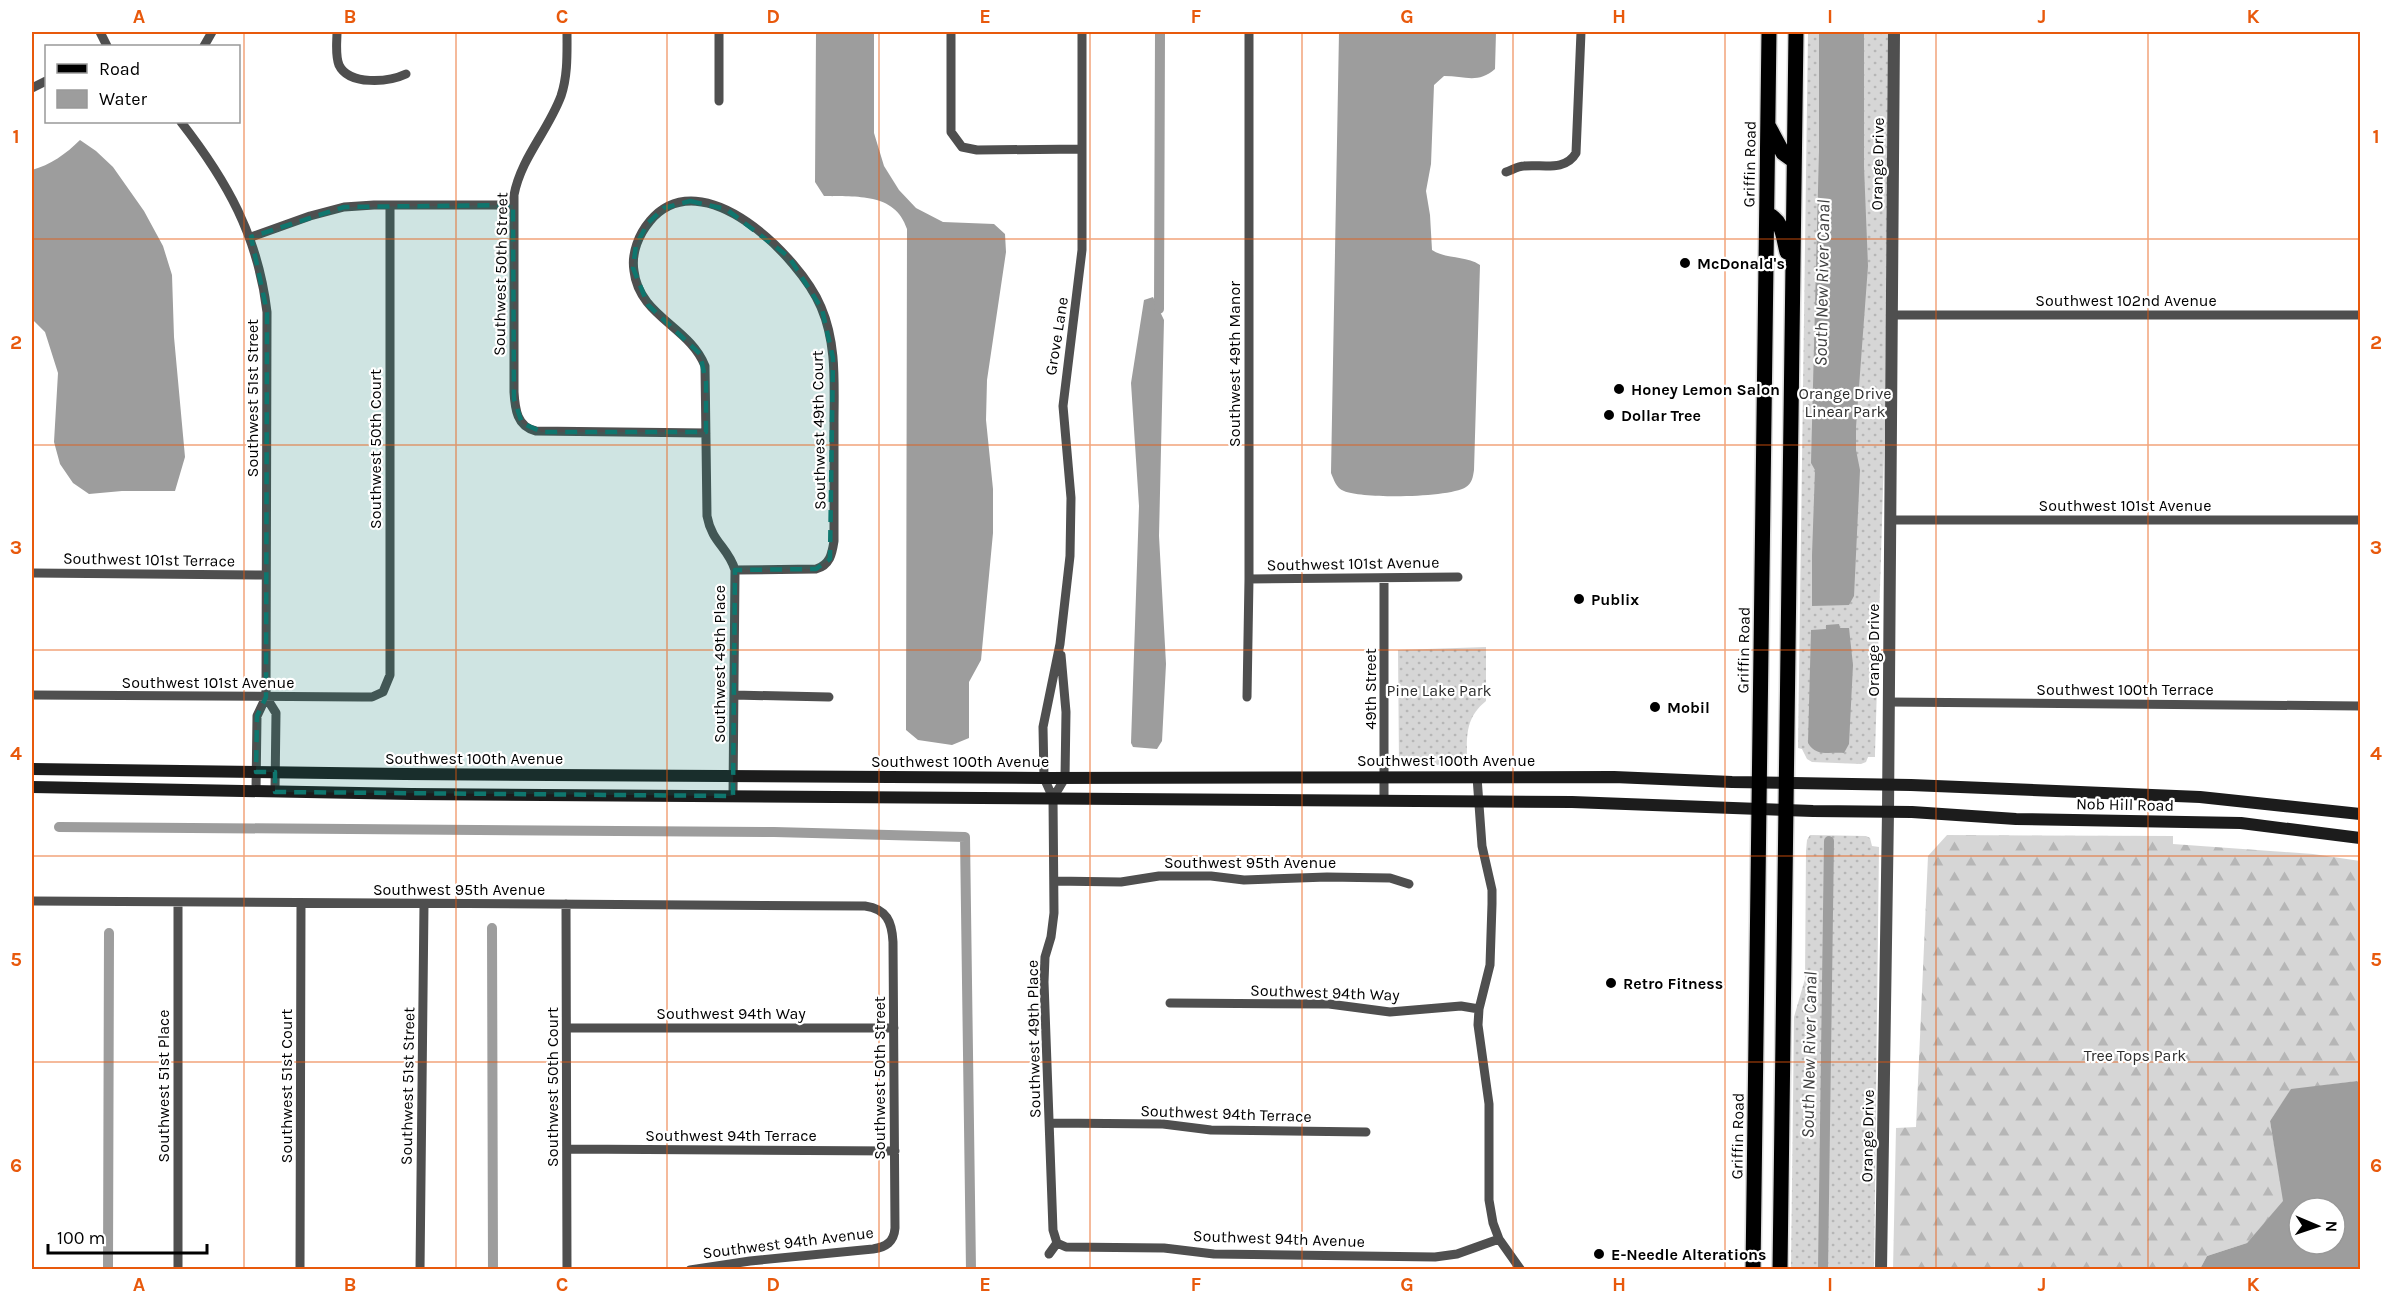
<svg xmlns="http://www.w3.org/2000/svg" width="2392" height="1301" font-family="Karla,sans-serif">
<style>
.grass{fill:url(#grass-dots)}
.forest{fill:url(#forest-firs)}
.water{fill:#9d9d9d;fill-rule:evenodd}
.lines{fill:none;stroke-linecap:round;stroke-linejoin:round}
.canal{stroke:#9d9d9d;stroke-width:10}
.primary-casing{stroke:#dbdbdb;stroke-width:18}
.minor{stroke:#4f4f4f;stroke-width:9}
.tertiary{stroke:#4f4f4f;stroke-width:12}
.secondary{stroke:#1c1c1c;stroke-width:12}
.primary{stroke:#000;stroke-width:15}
.marked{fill:#0f766e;fill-opacity:0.2;stroke:#0f766e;stroke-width:4.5;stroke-dasharray:12 8;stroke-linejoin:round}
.grid{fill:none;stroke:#e8590c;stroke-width:1.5;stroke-opacity:0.55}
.poi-dot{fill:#000;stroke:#fff;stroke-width:2}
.labels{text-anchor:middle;stroke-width:4.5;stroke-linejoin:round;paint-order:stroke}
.street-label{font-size:16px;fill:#000;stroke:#fff}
.poi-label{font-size:16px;font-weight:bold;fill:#000;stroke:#fff;text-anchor:start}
.park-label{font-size:16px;fill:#2d2d2d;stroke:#fff}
.water-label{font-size:18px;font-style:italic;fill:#3e3e3e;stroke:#fff}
.neatline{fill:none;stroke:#e8590c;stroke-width:2}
.grid-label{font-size:20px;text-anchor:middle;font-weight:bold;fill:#e8590c}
</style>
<defs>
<pattern id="grass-dots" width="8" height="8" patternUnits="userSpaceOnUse" patternTransform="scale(1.5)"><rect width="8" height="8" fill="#d6d6d6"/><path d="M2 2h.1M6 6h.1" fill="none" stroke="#b6b6b6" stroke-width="1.8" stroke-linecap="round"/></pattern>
<pattern id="forest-firs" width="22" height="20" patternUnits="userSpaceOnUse" patternTransform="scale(1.5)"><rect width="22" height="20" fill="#d6d6d6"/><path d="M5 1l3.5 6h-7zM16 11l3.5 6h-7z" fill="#b6b6b6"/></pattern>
</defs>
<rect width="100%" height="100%" fill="#fff"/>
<path class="grass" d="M1808,32H1889L1885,423L1875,753V757H1868L1866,762L1861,764L1812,762L1807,759L1802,749L1798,748Z
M1486,647V701C1464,719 1467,738 1467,765L1399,764L1398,650Z
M1810,835L1866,836L1870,838L1872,846L1879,847L1874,1269H1791L1794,1017L1805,979L1806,851L1807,840Z"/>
<path class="forest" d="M1947,835L2173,836V844L2313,854L2360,861V1083L2357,1081L2291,1090L2270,1121L2284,1201L2247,1243L2207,1256L2200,1269L1893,1270L1896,1128L1916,1127L1928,856Z"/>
<path class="water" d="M816,32H874V133L884,166L899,190L916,208L943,222L994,224L1005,234L1006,252L987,380L986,420L993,489V533L981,660L969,682V738L952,745L918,740L906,730L907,229C895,192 856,197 824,196L815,182Z
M1339,32H1496L1495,69C1478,84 1465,76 1444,76L1434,85L1431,164L1426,191L1430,215L1432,250C1448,260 1465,255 1480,265L1474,470C1473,477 1472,483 1466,487C1449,498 1363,499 1344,491C1336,488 1334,480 1331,473Z
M1819,32H1864V167L1868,266L1856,427V450L1860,470L1854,596L1849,605L1812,606V555L1815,470L1811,463L1819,151Z
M80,140L96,151L113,167L144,211L163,246L172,275L174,337L185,457L175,491H122L89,494L73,483L60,464L54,442L58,373L45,332L32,319V170C50,165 66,154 80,140Z
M1153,297L1164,320L1159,536L1166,664L1162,741L1157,749L1133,747L1131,743L1139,506L1131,383L1144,300Z
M1839,624L1840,628H1849L1853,665L1849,744L1844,753C1829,752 1816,757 1808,743L1811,630L1826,629V625Z
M2357,1081L2360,1083V1269H2200L2207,1256L2247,1243L2283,1201L2270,1121L2291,1089ZM2299,1208H2335V1244H2299Z"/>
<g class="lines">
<path class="canal" d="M1159,309L1160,32
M59,827L774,832L965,837L971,1270
M492,928L493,1270
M108,1270L109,933
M1823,1270L1829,841"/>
<g class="primary-casing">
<path id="primary" d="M1769,127L1783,153L1794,161
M1767,214C1783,220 1783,237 1787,252
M1753,1270L1769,32
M1780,1270L1796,32"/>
</g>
<path class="minor" d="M100,32L107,46
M337,32C337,42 335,55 339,65C349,86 389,82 406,74
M567,32C567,53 568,75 561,96C548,131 521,158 514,195V392C515,409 517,427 536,431L706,433
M719,32V101
M951,32V132L962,147L977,150L1082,149
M204,46L212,32
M32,88L46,81
M181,122C227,181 258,236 267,312L266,697L257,716L256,791
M1506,172C1512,170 1518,166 1524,166C1542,164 1565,172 1576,153L1581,32
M251,237L310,216L344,207L374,205H513
M1892,315H2360
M1890,520H2360
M32,573L266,575
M1249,579L1458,577
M1384,579V800
M32,695L362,697H372L383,692L390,675V205
M734,695L829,697
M266,697L276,713L275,792
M1247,697L1249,579V32
M1889,702L2360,706
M1477,777L1482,846L1492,890V904L1490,965L1479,1009L1478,1025L1489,1104V1200L1493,1223L1499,1239L1521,1270
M733,796L735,570C728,547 712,543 707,516L705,366C690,327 639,316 634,271C631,253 639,234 650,221C702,159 800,257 821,307C837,344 834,384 834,423C834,462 834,502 834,541C832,554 830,565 816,569L735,570
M1053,798L1065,778L1066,712L1061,655
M1054,881L1121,882L1159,876H1211L1244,880L1327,877L1390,878L1409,884
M32,901L865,906C887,909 892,922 893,942L895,1228C894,1242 886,1247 873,1249L750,1261L690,1270
M566,904L567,1270
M1170,1003L1329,1004L1390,1012L1461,1006L1479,1009
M567,1028H894
M1050,1123L1163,1124L1211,1130L1366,1132
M568,1149L895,1151
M1057,1243L1053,1230L1044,982L1045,957L1051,937L1054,913L1053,798L1044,778L1043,727L1060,644L1070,556L1071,498L1063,406L1082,250V32
M1057,1243L1066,1247L1164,1248L1214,1254L1435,1257L1457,1254L1499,1239
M1049,1254L1057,1243
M178,1270V903
M300,1270L301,903
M420,1270L424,904"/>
<path class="tertiary" d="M1881,1270L1888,812L1894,32"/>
<path class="secondary" d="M32,769L404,774L1044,778L1614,777L1732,782L1911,785L2200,797L2360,814
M32,787L411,794L1572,802L1813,811L1912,812L2016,819L2241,823L2360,838"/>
<use href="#primary" class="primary"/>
</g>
<path class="marked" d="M690,201L726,209L789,257L822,309L833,358L830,559L816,569L735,570L733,796L275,792V772H256L257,716L266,697L267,312L251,237L344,207L513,205L514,399L522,423L542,432H706V382L700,354L648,305L633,268L636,245L648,223L664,208Z"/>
<path class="grid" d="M244,32V1270M456,32V1270M667,32V1270M879,32V1270M1090,32V1270M1302,32V1270M1513,32V1270M1725,32V1270M1936,32V1270M2148,32V1270M32,239H2360M32,445H2360M32,650H2360M32,856H2360M32,1062H2360"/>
<g class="poi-dot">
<circle cx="1685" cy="263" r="6"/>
<circle cx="1619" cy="389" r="6"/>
<circle cx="1609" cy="415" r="6"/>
<circle cx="1579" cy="599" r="6"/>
<circle cx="1655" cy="707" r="6"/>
<circle cx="1611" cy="983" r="6"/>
<circle cx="1599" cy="1254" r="6"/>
</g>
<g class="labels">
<g class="street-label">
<text transform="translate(1749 164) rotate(-89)" y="6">Griffin Road</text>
<text transform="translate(1877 164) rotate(-89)" y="6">Orange Drive</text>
<text transform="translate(500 274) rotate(-89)" y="6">Southwest 50th Street</text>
<text x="2126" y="306">Southwest 102nd Avenue</text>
<text transform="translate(1056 336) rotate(-81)" y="6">Grove Lane</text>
<text transform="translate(1234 364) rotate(-90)" y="6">Southwest 49th Manor</text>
<text transform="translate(252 398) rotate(-90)" y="6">Southwest 51st Street</text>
<text transform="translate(818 430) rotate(-91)" y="6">Southwest 49th Court</text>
<text transform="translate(375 449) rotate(-90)" y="6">Southwest 50th Court</text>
<text x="2125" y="511">Southwest 101st Avenue</text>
<text transform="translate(149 559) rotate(1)" y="6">Southwest 101st Terrace</text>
<text transform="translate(1353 563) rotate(-1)" y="6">Southwest 101st Avenue</text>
<text transform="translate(1743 650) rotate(-89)" y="6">Griffin Road</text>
<text transform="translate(1873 650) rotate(-90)" y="6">Orange Drive</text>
<text transform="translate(719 664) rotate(-90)" y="6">Southwest 49th Place</text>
<text x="208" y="688">Southwest 101st Avenue</text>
<text transform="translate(1370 689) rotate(-90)" y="6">49th Street</text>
<text x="2125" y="695">Southwest 100th Terrace</text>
<text x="474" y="764">Southwest 100th Avenue</text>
<text x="1446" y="766">Southwest 100th Avenue</text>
<text x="960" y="767">Southwest 100th Avenue</text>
<text transform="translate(2125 804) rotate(1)" y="6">Nob Hill Road</text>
<text x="1250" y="868">Southwest 95th Avenue</text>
<text x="459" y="895">Southwest 95th Avenue</text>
<text transform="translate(1325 992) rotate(2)" y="6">Southwest 94th Way</text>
<text x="731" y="1019">Southwest 94th Way</text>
<text transform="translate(1033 1039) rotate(-91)" y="6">Southwest 49th Place</text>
<text transform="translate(879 1078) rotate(-90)" y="6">Southwest 50th Street</text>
<text transform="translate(163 1086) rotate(-90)" y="6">Southwest 51st Place</text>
<text transform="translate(286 1086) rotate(-90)" y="6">Southwest 51st Court</text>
<text transform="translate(407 1086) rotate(-89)" y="6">Southwest 51st Street</text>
<text transform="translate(552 1087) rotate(-90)" y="6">Southwest 50th Court</text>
<text transform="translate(1226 1113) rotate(2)" y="6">Southwest 94th Terrace</text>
<text x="731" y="1141">Southwest 94th Terrace</text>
<text transform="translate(1737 1136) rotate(-89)" y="6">Griffin Road</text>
<text transform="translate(1867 1136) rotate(-89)" y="6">Orange Drive</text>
<text transform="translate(1279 1238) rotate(2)" y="6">Southwest 94th Avenue</text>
<text transform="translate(788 1242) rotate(-7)" y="6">Southwest 94th Avenue</text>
</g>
<g class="poi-label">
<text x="1697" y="269">McDonald's</text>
<text x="1631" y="395">Honey Lemon Salon</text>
<text x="1621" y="421">Dollar Tree</text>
<text x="1591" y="605">Publix</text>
<text x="1667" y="713">Mobil</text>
<text x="1623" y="989">Retro Fitness</text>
<text x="1611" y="1260">E-Needle Alterations</text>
</g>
<g class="park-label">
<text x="1845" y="399">Orange Drive<tspan x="1845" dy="18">Linear Park</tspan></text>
<text x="1439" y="696">Pine Lake Park</text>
<text x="2135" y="1061">Tree Tops Park</text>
</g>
<g class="water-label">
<text transform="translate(1822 283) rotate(-89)" y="6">South New River Canal</text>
<text transform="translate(1809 1055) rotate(-89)" y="6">South New River Canal</text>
</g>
</g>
<rect width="2392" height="1301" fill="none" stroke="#ffffff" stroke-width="66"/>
<rect x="45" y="45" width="195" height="78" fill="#ffffff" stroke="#999999" stroke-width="1.5"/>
<rect x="57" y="64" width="30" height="9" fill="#000000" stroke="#999999" stroke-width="1.5"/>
<text x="99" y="75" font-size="18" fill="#000000">Road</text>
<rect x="57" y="90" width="30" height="18" fill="#9d9d9d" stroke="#999999" stroke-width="1.5"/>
<text x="99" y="105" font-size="18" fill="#000000">Water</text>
<g transform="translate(2317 1226) rotate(92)"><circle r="28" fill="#ffffff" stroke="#999999" stroke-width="1.5"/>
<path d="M0-4.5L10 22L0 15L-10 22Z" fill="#000000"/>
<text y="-9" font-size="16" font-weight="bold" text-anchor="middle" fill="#000000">N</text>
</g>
<path d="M48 1244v9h159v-9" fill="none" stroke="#000000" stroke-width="3"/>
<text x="57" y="1244" font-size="18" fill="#000000" stroke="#ffffff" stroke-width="4.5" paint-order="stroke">100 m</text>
<rect x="33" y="33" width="2326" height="1235" class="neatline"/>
<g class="grid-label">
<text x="139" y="23">A</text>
<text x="350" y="23">B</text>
<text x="562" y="23">C</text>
<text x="773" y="23">D</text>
<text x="985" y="23">E</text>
<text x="1196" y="23">F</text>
<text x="1407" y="23">G</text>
<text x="1619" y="23">H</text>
<text x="1830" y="23">I</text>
<text x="2042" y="23">J</text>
<text x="2253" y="23">K</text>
<text x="16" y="143">1</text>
<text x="2376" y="143">1</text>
<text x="16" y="349">2</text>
<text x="2376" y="349">2</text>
<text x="16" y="554">3</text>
<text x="2376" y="554">3</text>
<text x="16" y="760">4</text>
<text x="2376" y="760">4</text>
<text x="16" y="966">5</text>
<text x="2376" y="966">5</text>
<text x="16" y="1172">6</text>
<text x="2376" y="1172">6</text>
<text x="139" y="1291">A</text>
<text x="350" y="1291">B</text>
<text x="562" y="1291">C</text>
<text x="773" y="1291">D</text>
<text x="985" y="1291">E</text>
<text x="1196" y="1291">F</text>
<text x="1407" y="1291">G</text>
<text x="1619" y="1291">H</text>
<text x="1830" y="1291">I</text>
<text x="2042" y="1291">J</text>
<text x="2253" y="1291">K</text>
</g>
</svg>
